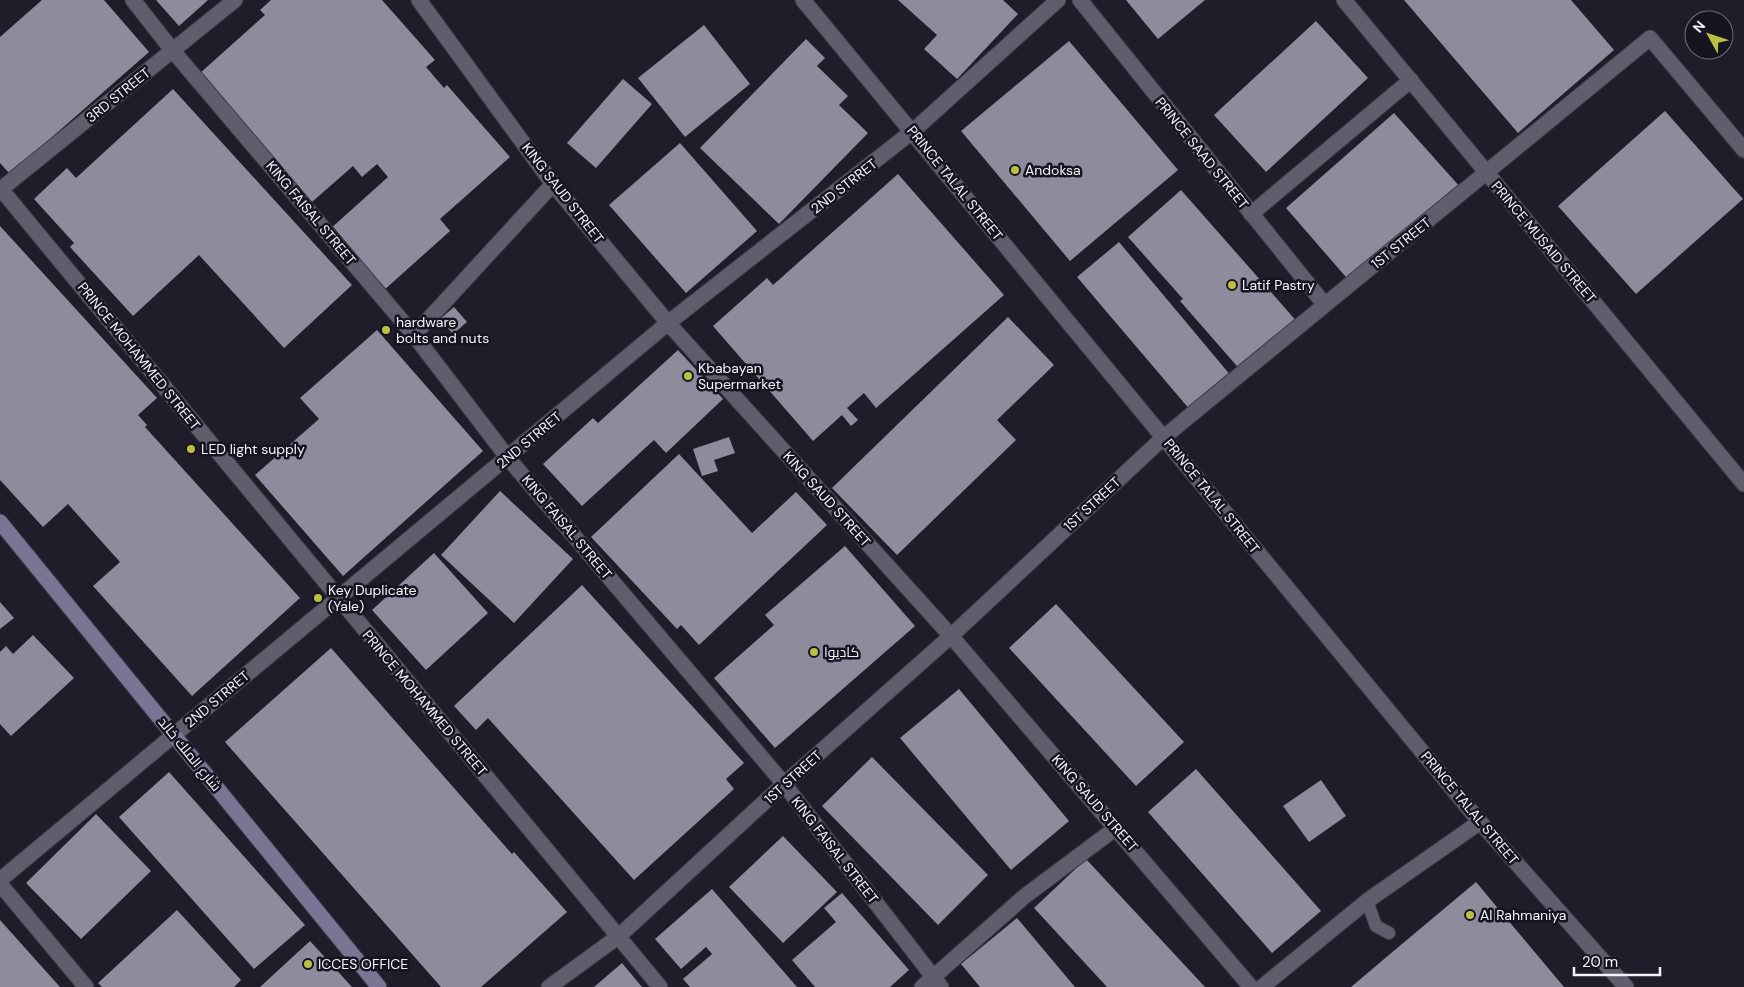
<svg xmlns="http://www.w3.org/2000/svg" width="1744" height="987" font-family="'DM Sans',Cairo,sans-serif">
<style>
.building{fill:#8e8c9c}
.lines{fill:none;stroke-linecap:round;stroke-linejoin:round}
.lane-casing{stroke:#3d3b45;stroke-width:14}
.street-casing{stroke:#3d3b45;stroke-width:17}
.secondary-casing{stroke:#3d3b45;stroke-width:17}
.lane{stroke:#605e6d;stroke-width:12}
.street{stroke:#605e6d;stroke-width:15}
.secondary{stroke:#7a7495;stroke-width:15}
.poi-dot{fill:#bbc045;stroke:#161420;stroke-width:2}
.labels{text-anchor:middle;stroke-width:5;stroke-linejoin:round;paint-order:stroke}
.street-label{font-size:14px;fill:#f4f3fc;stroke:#161420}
.poi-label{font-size:14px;fill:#f4f3fc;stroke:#161420;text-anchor:start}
</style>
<rect width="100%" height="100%" fill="#1f1d29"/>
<path class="building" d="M42,0H104L149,52L10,174L0,163V37Z
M156,0H208L179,26Z
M271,0H382L435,60L426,67L444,88L447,85L510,157L440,219L450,231L383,291L329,230L388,177L377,164L362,177L353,166L312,202L199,74L265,15L260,10Z
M898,0H1003L1018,14L957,79L924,49L937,35Z
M1126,0H1205L1158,39Z
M1404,0H1571L1614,50L1518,133Z
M1316,21L1368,78L1266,172L1214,115Z
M704,25L750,84L685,137L638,78Z
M806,39L825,58L817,66L848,96L839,105L868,133L779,224L700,148Z
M1069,41L1178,170L1070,261L961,131Z
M623,79L652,104L596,168L567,143Z
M173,89L352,285L284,348L199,255L133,316L70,247L74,243L34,199L67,168L76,178Z
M1665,111L1743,199L1636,294L1558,206Z
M1394,113L1461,188L1352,284L1286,208Z
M680,143L757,231L686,293L609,205Z
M898,174L1004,295L876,408L864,393L847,408L858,420L851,426L842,415L813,441L713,326L767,278L773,285Z
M1181,190L1299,324L1243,373L1180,301L1183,299L1128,237Z
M0,226L157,398L138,415L147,425L145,427L300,598L192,696L93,586L120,562L68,504L43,527L0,480Z
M1119,242L1232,377L1191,411L1077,277Z
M454,307L467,322L453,334L440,319Z
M1008,317L1054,365L997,420L1016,440L897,555L832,488Z
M377,330L483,451L343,576L255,475L319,419L300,398Z
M678,350L723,399L666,453L654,440L582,506L543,464L593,418L598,423Z
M729,437L735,453L714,460L718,471L702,476L693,449Z
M679,454L752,533L796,492L827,525L699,645L681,625L677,629L591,537Z
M500,491L573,559L514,623L441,555Z
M845,546L915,626L775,748L714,678L774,625L765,615Z
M434,553L488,613L426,670L372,610Z
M582,585L744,763L726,779L734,789L634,880L488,718L476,730L454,706Z
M0,602L14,618L0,629Z
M1056,604L1184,742L1136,786L1009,648Z
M33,635L74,678L11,736L0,724V652L6,646L13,654Z
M331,648L512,854L514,852L567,912L481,987H441L225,742Z
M959,689L1069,821L1011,870L900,738Z
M872,757L988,875L938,925L822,806Z
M1196,769L1321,911L1272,953L1148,812Z
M169,772L305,925L254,969L119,817Z
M1321,780L1346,816L1309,842L1283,806Z
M96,814L151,871L81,939L26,883Z
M783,836L837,892L783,943L729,887Z
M1086,859L1205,987H1107L1034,908Z
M1476,882L1564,987H1351L1396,949Z
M712,889L797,987H690L683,979L712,954L706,947L681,969L655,939Z
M842,893L909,970L890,987H815L792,960L836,922L824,908Z
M177,910L241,980L234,987H102L98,983Z
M1017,918L1075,987H980L961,964Z
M0,920L60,987H0Z
M310,941L352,987H260Z
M622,963L642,987H594Z"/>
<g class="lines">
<g class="lane-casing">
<path id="lane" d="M1367,901L1376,926L1389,933"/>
</g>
<g class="street-casing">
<path id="street" d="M133,0L173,51L414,335L508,458L784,784L941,987
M419,0L553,184L668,323L951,636L1251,987
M803,0L1480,822L1626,987
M1080,0L1325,305
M1344,0L1744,484
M0,188L660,987
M0,190L235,0
M1251,214L1411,80
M414,335L553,184
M0,880L668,323L913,131L1058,0
M0,884L86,987
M549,987L619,936L784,784L951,636L1164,437L1650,38L1744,150
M922,987L1025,896L1116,828
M1262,987L1367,901L1480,822"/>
</g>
<g class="secondary-casing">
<path id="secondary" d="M0,522L379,987"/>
</g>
<use href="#lane" class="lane"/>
<use href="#street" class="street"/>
<use href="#secondary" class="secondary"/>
</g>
<g class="poi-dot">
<circle cx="1015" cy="170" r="5"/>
<circle cx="1232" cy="285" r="5"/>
<circle cx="386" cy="330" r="5"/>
<circle cx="688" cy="376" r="5"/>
<circle cx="191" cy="449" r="5"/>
<circle cx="318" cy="598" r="5"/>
<circle cx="814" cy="652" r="5"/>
<circle cx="1470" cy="915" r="5"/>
<circle cx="308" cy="964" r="5"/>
</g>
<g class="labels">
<g class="street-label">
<text transform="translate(118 95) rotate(-39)" y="5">3RD STREET</text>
<text transform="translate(1202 153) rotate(51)" y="5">PRINCE SAAD STREET</text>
<text transform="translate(955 183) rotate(51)" y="5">PRINCE TALAL STREET</text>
<text transform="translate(844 186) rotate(-38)" y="5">2ND STRRET</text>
<text transform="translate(563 193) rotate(52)" y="5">KING SAUD STREET</text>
<text transform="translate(311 213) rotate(50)" y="5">KING FAISAL STREET</text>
<text transform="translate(1544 242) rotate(50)" y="5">PRINCE MUSAID STREET</text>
<text transform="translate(1401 243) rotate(-39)" y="5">1ST STREET</text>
<text transform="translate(139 356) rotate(51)" y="5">PRINCE MOHAMMED STREET</text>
<text transform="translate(529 440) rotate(-40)" y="5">2ND STRRET</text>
<text transform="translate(1212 496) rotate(51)" y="5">PRINCE TALAL STREET</text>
<text transform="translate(827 499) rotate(48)" y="5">KING SAUD STREET</text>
<text transform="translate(1092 504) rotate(-43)" y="5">1ST STREET</text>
<text transform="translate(567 527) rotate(50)" y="5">KING FAISAL STREET</text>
<text transform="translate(217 699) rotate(-40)" y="5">2ND STRRET</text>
<text transform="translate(425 703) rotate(50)" y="5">PRINCE MOHAMMED STREET</text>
<text transform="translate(190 754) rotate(51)" y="5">شارع الملك خالد</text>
<text transform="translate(793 777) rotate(-42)" y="5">1ST STREET</text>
<text transform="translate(1095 803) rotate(49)" y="5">KING SAUD STREET</text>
<text transform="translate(1470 808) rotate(50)" y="5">PRINCE TALAL STREET</text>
<text transform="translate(835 850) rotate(52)" y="5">KING FAISAL STREET</text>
</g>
<g class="poi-label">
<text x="1025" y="175">Andoksa</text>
<text x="1242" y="290">Latif Pastry</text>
<text x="396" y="327">hardware<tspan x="396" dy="16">bolts and nuts</tspan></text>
<text x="698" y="373">Kbabayan<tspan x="698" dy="16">Supermarket</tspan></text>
<text x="201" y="454">LED light supply</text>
<text x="328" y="595">Key Duplicate<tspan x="328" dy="16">(Yale)</tspan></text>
<text x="824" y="657">كاديوا</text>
<text x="1480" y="920">Al Rahmaniya</text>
<text x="318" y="969">ICCES OFFICE</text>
</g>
</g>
<g transform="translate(1709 35) rotate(310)"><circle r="24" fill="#161420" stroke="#6f6d78"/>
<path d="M0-4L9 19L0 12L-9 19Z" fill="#bbc045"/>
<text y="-8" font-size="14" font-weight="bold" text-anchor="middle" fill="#f4f3fc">N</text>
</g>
<path d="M1574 967v8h86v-8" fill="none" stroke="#f4f3fc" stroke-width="2.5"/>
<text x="1582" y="967" font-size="15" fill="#f4f3fc" stroke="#161420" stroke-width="4" paint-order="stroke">20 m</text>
</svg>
